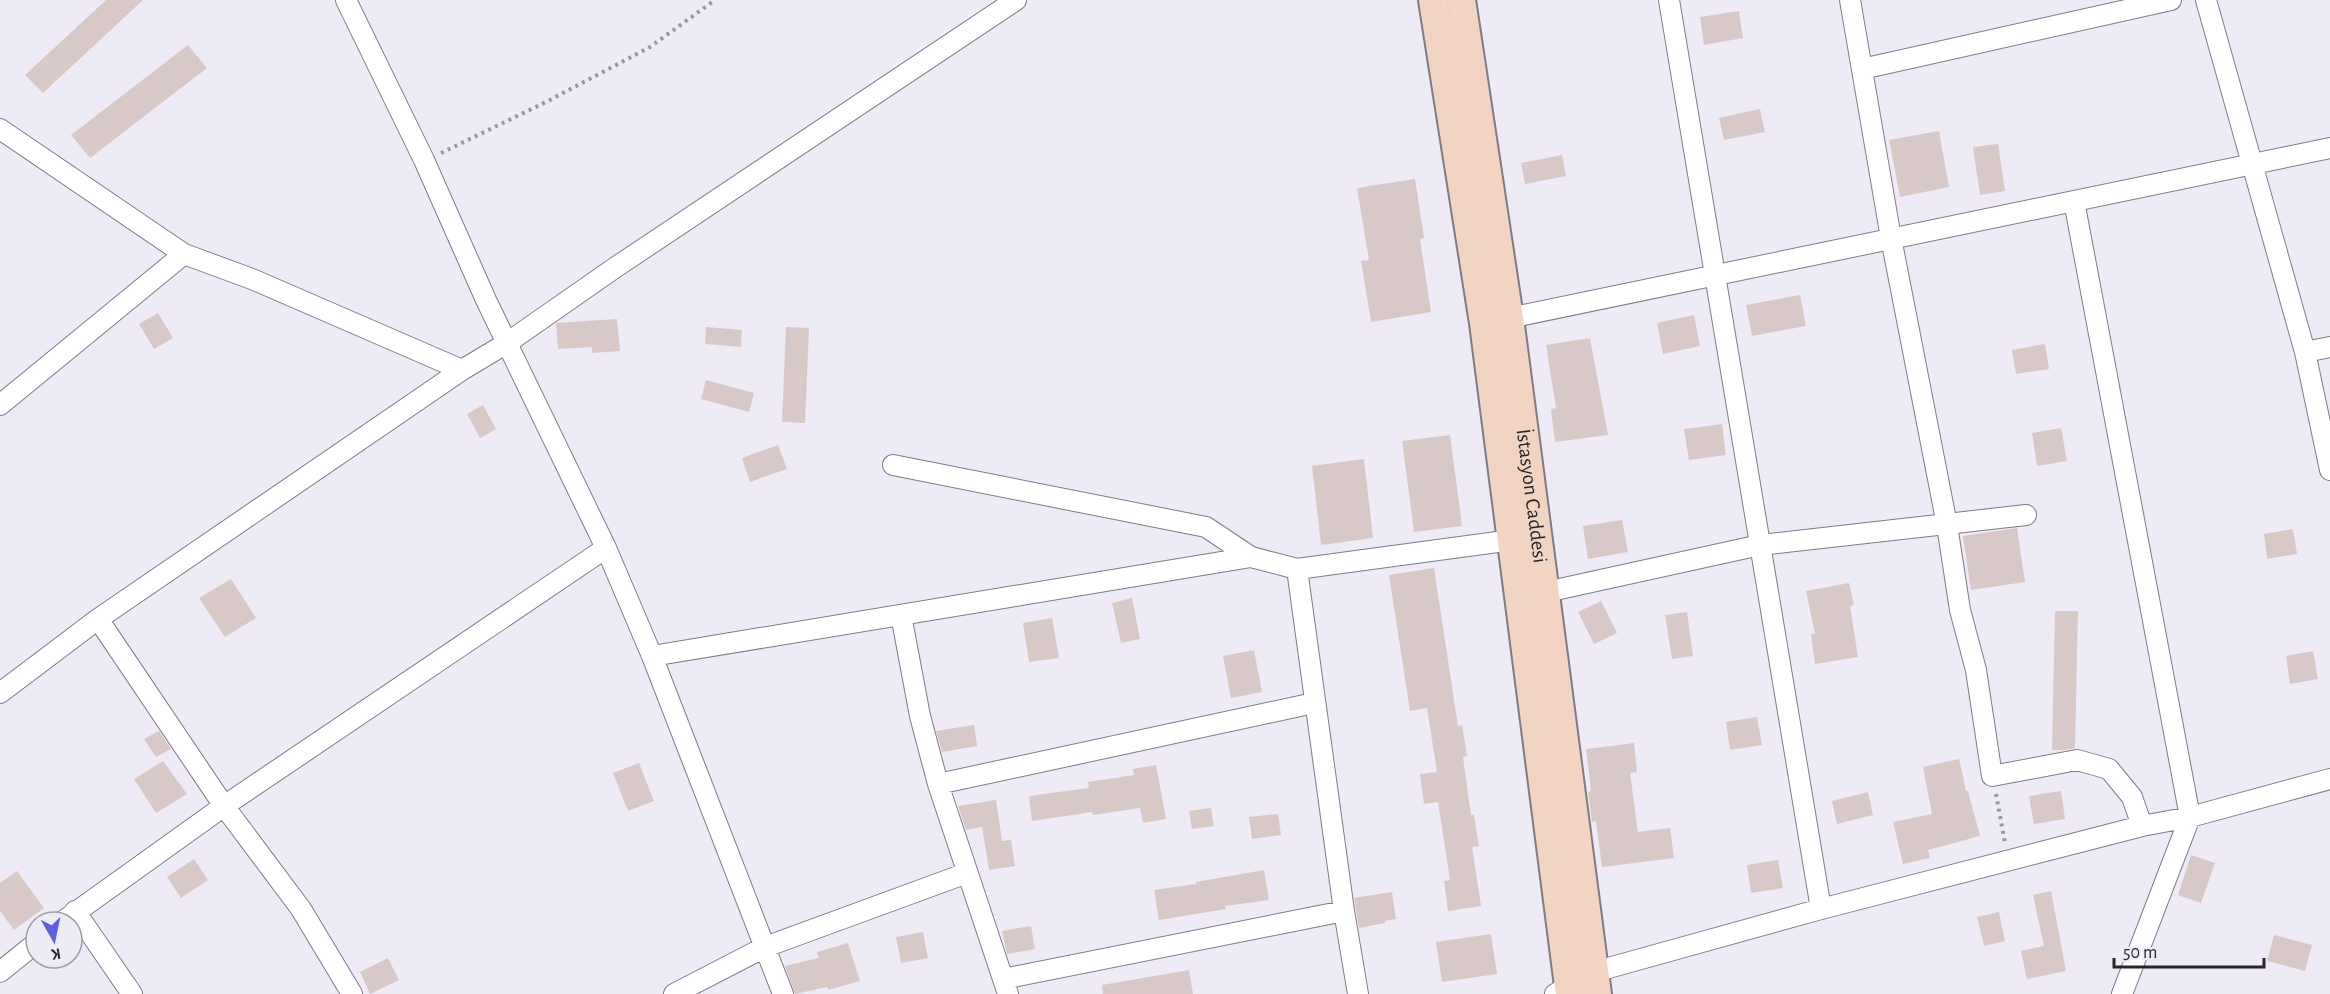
<svg xmlns="http://www.w3.org/2000/svg" width="2330" height="994" font-family="'Alegreya Sans',sans-serif">
<style>
.building{fill:#d8c9c8}
.lines{fill:none;stroke-linecap:round;stroke-linejoin:round}
.minor-casing{stroke:#7f7b87;stroke-width:22}
.secondary-casing{stroke:#7f7b87;stroke-width:32}
.path{stroke:#9a969f;stroke-width:4;stroke-dasharray:3 4.5;stroke-linecap:butt}
.minor{stroke:#fff;stroke-width:20}
.secondary{stroke:#f1d4c1;stroke-width:28}
.labels{text-anchor:middle;stroke-width:6;stroke-linejoin:round;paint-order:stroke}
.street-label{font-size:21px;fill:#28262b;stroke:#eeeaf6}
</style>
<rect width="100%" height="100%" fill="#eeeaf6"/>
<path class="building" d="M106,0H143L43,93L25,75Z
M1739,11L1743,38L1704,45L1700,17Z
M188,45L207,68L90,158L71,135Z
M1760,109L1765,132L1724,140L1719,118Z
M1939,131L1949,187L1900,197L1889,140Z
M1998,144L2005,191L1980,195L1973,147Z
M1562,155L1566,176L1525,184L1521,163Z
M1415,179L1424,238L1420,239L1431,312L1371,322L1361,261L1369,260L1357,188Z
M1800,295L1806,326L1752,336L1746,305Z
M158,313L173,338L154,349L139,324Z
M1694,315L1700,346L1663,354L1657,323Z
M617,319L620,351L592,353V347L558,349L556,323Z
M706,327L742,330L741,347L705,344Z
M786,327L809,328L805,423L782,422Z
M1590,338L1608,435L1555,442L1551,409L1556,408L1546,345Z
M2045,344L2049,369L2016,374L2012,350Z
M706,380L754,393L749,412L701,399Z
M483,405L496,429L480,438L467,414Z
M1722,424L1726,455L1689,460L1684,429Z
M2061,428L2067,461L2037,466L2032,433Z
M1450,435L1462,526L1414,532L1402,441Z
M778,445L787,469L750,482L742,458Z
M1364,459L1373,538L1321,545L1312,466Z
M1622,520L1628,552L1588,559L1583,526Z
M2017,528L2025,582L1971,590L1963,536Z
M2293,529L2297,554L2267,559L2264,534Z
M1434,568L1458,726L1462,725L1467,756L1463,757L1471,815H1474L1479,846L1472,847L1481,906L1448,911L1444,881L1450,880L1438,802L1424,804L1420,774L1437,772L1427,708L1410,711L1389,575Z
M231,579L256,618L225,637L199,598Z
M1849,583L1854,605L1850,606L1858,657L1815,664L1811,634H1815L1806,591Z
M1132,598L1140,639L1121,643L1112,603Z
M1601,601L1617,633L1594,644L1578,612Z
M2055,611H2078L2075,748L2065,750H2052Z
M1687,612L1693,656L1672,659L1665,615Z
M1052,618L1059,658L1029,662L1023,623Z
M1254,650L1262,692L1231,698L1223,656Z
M2313,651L2318,679L2290,684L2286,656Z
M1757,717L1762,745L1730,750L1726,722Z
M974,725L977,746L942,752L936,731Z
M159,731L171,749L156,757L144,739Z
M1634,743L1637,772L1630,773L1638,832L1670,828L1674,858L1602,867L1596,821L1592,822L1588,792L1591,791L1586,749Z
M1959,759L1966,791H1968L1980,836L1928,850L1930,858L1903,864L1893,822L1932,814L1923,767Z
M163,761L187,794L156,813L134,779Z
M639,763L654,801L628,811L613,773Z
M1156,765L1166,819L1143,823L1140,808L1093,815L1092,812L1032,821L1029,796L1089,788L1088,782L1134,775L1133,769Z
M2061,791L2065,819L2034,824L2029,796Z
M1868,792L1873,815L1837,824L1832,801Z
M996,800L1002,841L1011,840L1015,866L989,870L982,827L966,830L958,806Z
M1211,808L1214,826L1192,829L1189,811Z
M1278,814L1281,835L1252,839L1249,817Z
M2191,855L2215,863L2201,903L2178,895Z
M194,859L208,880L181,898L167,877Z
M1778,860L1783,888L1751,893L1747,865Z
M1264,870L1269,900L1225,906L1226,909L1159,920L1154,890L1196,884V882Z
M17,871L44,908L14,930L0,911V883Z
M2051,891L2066,971L2027,979L2021,951L2044,946L2033,895Z
M1392,892L1396,919L1385,921V923L1359,928L1354,898Z
M1999,912L2005,941L1984,946L1977,917Z
M1031,926L1035,949L1007,954L1002,931Z
M923,932L928,958L901,963L896,937Z
M1491,934L1497,974L1442,982L1436,942Z
M2274,935L2312,945L2305,971L2267,961Z
M848,943L860,981L828,990L827,987L795,994L785,966L819,958L817,952Z
M388,958L399,980L370,994L360,972Z
M1189,970L1193,994H1103L1102,985Z"/>
<g class="lines">
<g class="minor-casing">
<path id="minor" d="M346,0L424,160L486,300L606,548L652,656L783,994
M1669,0L1821,909
M1850,0L1891,238L1947,525L1960,610L1976,670L1992,776L2077,760L2109,769L2132,797L2142,826
M2206,0L2305,352L2330,470
M1862,69L2171,0
M0,129L184,254L252,279L462,370
M2074,201L2190,817L2122,994
M1509,318L2330,148
M2305,352L2330,347
M0,405L184,254
M893,465L1206,527L1251,557L1297,569
M1546,592L1760,545L2026,515
M901,615L920,716L938,784L1008,994
M98,619L224,806L301,909L352,994
M652,656L1251,557
M0,693L98,619L462,370L507,343L616,267L1016,0
M938,784L1314,703
M75,911L132,994
M62,922L224,806L606,548
M0,972L36,943
M1003,979L1344,911
M674,994L765,947L967,873
M1358,994L1344,911L1297,569L1512,540
M1555,994L1594,972L1821,909L2142,826L2190,817L2330,779"/>
</g>
<g class="secondary-casing">
<g id="secondary">
<path d="M1433,0L1484,323L1570,994"/>
<path id="s1" d="M1461,0L1509,318L1597,994"/>
</g>
</g>
<path class="path" d="M441,153L548,101L650,47L715,0
M1996,794L2005,843"/>
<use href="#minor" class="minor"/>
<use href="#secondary" class="secondary"/>
</g>
<g class="labels">
<g class="street-label">
<text dy="7" stroke="none"><textPath href="#s1" startOffset="501">İstasyon Caddesi</textPath></text>
</g>
</g>
<g transform="translate(54 940) rotate(171)"><circle r="28" fill="#eeeaf6" stroke="#9f9ca5" stroke-width="1.5"/>
<path d="M0-4.5L10 22L0 15L-10 22Z" fill="#5c61d9"/>
<text y="-9" font-size="16" font-weight="bold" text-anchor="middle" fill="#28262b">K</text>
</g>
<path d="M2114 958v9h150v-9" fill="none" stroke="#28262b" stroke-width="3"/>
<text x="2123" y="958" font-size="18" fill="#28262b" stroke="#eeeaf6" stroke-width="4.5" paint-order="stroke">50 m</text>
</svg>
